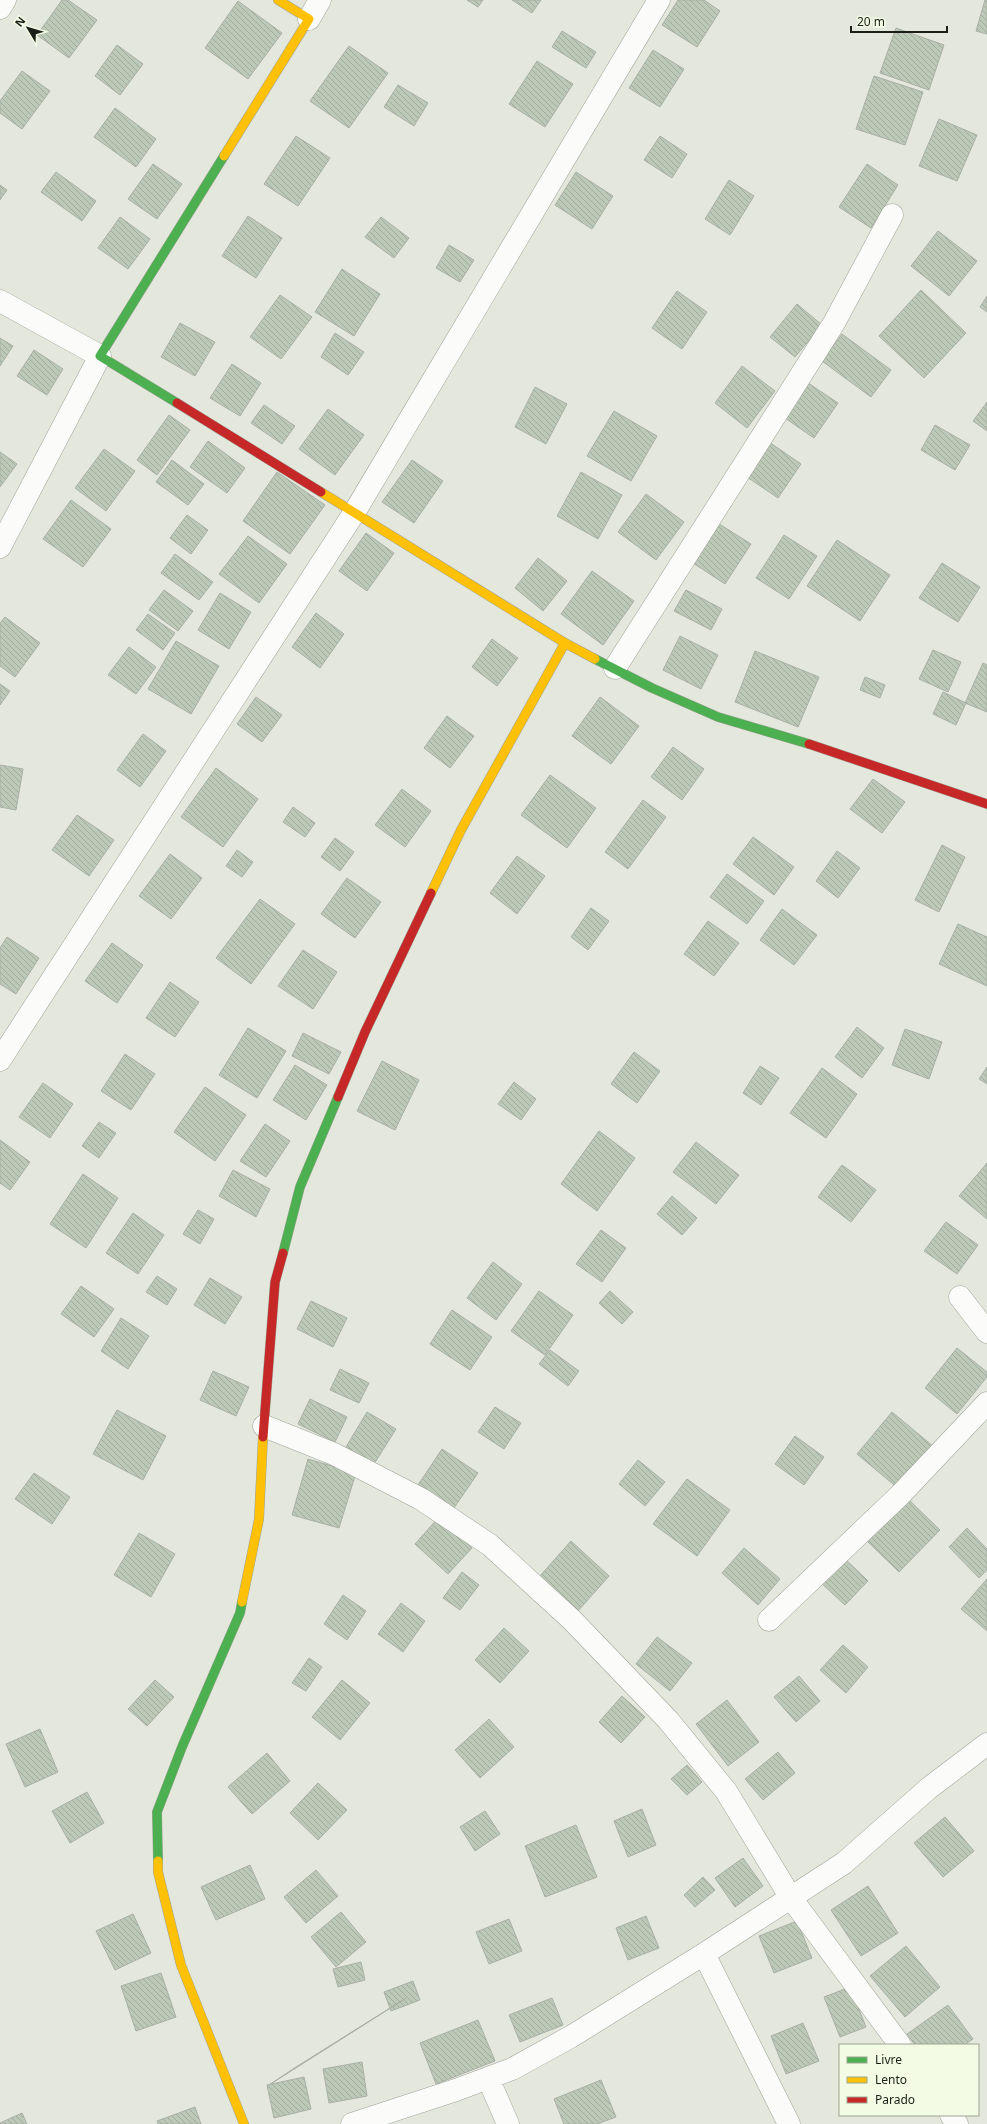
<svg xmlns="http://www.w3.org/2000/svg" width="987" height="2124" font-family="'Noto Sans',sans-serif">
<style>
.building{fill:url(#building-back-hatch);stroke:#aaafa7}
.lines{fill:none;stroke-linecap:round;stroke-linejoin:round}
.street-casing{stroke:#9fa399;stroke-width:23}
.fast-casing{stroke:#9fa399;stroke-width:10}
.slow-casing{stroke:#9fa399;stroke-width:10}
.jam-casing{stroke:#9fa399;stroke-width:10}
.street{stroke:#fbfcfa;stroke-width:22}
.fast{stroke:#4caf50;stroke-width:9}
.slow{stroke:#ffc107;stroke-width:9}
.jam{stroke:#c62828;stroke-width:9}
</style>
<defs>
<pattern id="building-back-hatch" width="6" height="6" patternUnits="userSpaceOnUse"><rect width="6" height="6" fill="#bcc9b7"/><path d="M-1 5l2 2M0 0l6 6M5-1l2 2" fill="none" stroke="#a1ac9d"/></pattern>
</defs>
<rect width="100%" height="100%" fill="#e4e8dc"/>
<path class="building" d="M62,0H68L97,20L69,58L37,35Z
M467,0H483L478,7Z
M512,0H541L532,13Z
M678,0H704L720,11L697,47L662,25Z
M985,0H987V34L976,31Z
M238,1L282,33L248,79L205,48Z
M896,28L944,45L929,90L880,73Z
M562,31L596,52L586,68L552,47Z
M117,45L143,64L120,95L95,76Z
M349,46L388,73L349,128L310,101Z
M653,50L684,69L660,107L629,88Z
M537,61L573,84L545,127L509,104Z
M22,71L50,91L22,129L0,113V101Z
M874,76L923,92L905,145L856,129Z
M398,85L428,103L414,126L384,107Z
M115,108L156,139L136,167L94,137Z
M939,119L977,135L957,181L919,166Z
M296,136L330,158L298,206L264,184Z
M660,136L687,154L672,178L644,160Z
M153,164L182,184L157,219L128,199Z
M867,164L898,185L871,228L839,207Z
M56,172L96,201L82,221L41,192Z
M576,172L613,196L592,229L555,205Z
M729,180L754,196L730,235L705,219Z
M0,185L7,190L0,200Z
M248,216L282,238L256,278L222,256Z
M120,217L150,239L128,269L98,248Z
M381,217L409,238L394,258L365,237Z
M938,231L977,261L949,296L911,266Z
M449,245L474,260L460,282L436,268Z
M342,269L380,294L354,336L315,312Z
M921,290L966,333L924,378L879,336Z
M677,291L707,312L682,349L652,328Z
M280,295L312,317L281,359L250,337Z
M987,296V312L980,307Z
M797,304L822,325L795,357L770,337Z
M180,323L215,342L195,376L161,357Z
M335,333L364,352L348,375L321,357Z
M842,334L891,370L871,397L822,361Z
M0,338L13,346L0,366Z
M34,350L63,369L47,395L17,376Z
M232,364L261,383L240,416L210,398Z
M742,366L775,391L747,428L715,403Z
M808,383L838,403L814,438L785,418Z
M535,387L567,404L546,444L515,427Z
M987,402V431L973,421Z
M264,405L295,426L282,444L251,423Z
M328,409L364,435L335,475L299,449Z
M614,411L657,436L631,481L587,456Z
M169,415L190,430L157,475L137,460Z
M935,425L970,445L955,470L921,450Z
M766,440L801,464L778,498L744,475Z
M208,441L245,468L227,493L190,467Z
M104,449L135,471L106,511L75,488Z
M0,452L17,464L0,487Z
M172,460L204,484L188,505L156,482Z
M412,460L443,481L414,523L382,502Z
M277,472L325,505L290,554L243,521Z
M581,472L622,495L598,539L557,516Z
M646,494L684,522L656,560L618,532Z
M71,500L111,529L83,567L43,539Z
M187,515L208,530L191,554L170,538Z
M716,522L751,544L725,584L690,561Z
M366,533L394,553L367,591L339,571Z
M784,535L817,556L789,599L756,578Z
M248,536L287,564L259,603L219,574Z
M837,540L890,575L860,621L807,586Z
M175,554L213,582L199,600L161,573Z
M538,558L567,581L543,611L515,588Z
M942,563L980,587L958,622L919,598Z
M592,571L634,601L603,645L561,614Z
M164,590L193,611L178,631L149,610Z
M686,590L722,609L711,630L674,611Z
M220,593L251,612L229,649L198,630Z
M316,613L344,634L320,668L292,647Z
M148,614L175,633L163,650L136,630Z
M5,617L40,643L15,677L0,666V623Z
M680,636L718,655L701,689L663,670Z
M492,639L518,658L497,686L472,667Z
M176,641L219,666L191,714L148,689Z
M129,647L156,667L136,694L108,675Z
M933,650L961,662L948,692L919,679Z
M755,651L819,677L798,727L735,702Z
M983,663L987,665V712L965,703Z
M865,677L885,685L880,698L860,690Z
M0,684L10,691L0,705Z
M943,692L966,703L956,725L933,714Z
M256,697L282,715L262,742L237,724Z
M600,697L639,726L611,764L572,736Z
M447,716L474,736L450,768L424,748Z
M143,734L166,751L140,787L117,770Z
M673,747L704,769L682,800L651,777Z
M0,765L23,769L16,810L0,807Z
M216,768L258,799L223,847L181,817Z
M550,775L596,808L567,848L521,815Z
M873,779L905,802L882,833L850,809Z
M402,789L431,811L405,847L375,825Z
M643,800L666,817L628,869L605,852Z
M293,807L315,823L305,837L283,822Z
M77,815L114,840L89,876L52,850Z
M753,837L794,867L774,895L733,864Z
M335,838L354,852L340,871L321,857Z
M942,845L965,857L939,912L915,900Z
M237,850L253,862L242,877L226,866Z
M837,851L860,868L838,898L816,881Z
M170,854L202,878L171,919L139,896Z
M517,856L545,876L517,914L490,893Z
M727,874L764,901L747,924L710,897Z
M347,878L381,902L355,938L321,914Z
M260,899L295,924L251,984L216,958Z
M591,908L609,921L588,950L571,937Z
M782,909L817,935L794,965L760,940Z
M708,921L739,943L714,976L684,954Z
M958,924L987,937V986L939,964Z
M7,937L39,958L16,994L0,984V948Z
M112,943L143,965L117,1003L85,981Z
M303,950L337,972L313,1009L278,986Z
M170,982L199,1002L175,1037L146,1018Z
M857,1027L884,1048L862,1078L835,1057Z
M248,1028L286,1051L257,1098L219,1075Z
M905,1029L942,1042L929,1079L892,1065Z
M303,1033L341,1052L329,1074L292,1056Z
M634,1052L660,1071L637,1103L611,1084Z
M125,1054L155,1074L131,1110L101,1091Z
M382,1061L419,1080L395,1130L357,1111Z
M295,1065L327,1085L306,1120L273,1100Z
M760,1066L779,1078L761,1105L743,1093Z
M987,1067V1084L979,1079Z
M822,1068L857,1094L826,1138L790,1113Z
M514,1082L536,1099L521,1120L498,1104Z
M43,1083L73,1104L50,1138L19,1117Z
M205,1087L246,1115L215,1161L174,1132Z
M99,1122L116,1133L99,1158L82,1146Z
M265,1124L290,1141L266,1177L240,1161Z
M599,1131L635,1158L597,1211L561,1184Z
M0,1140L30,1162L10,1190L0,1183Z
M696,1142L739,1175L716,1204L673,1172Z
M987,1163V1219L959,1196Z
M842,1165L876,1190L851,1222L818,1197Z
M233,1170L270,1189L256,1217L219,1196Z
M83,1174L118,1198L86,1248L50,1224Z
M672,1196L697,1218L682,1235L657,1214Z
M198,1210L214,1219L200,1244L183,1234Z
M133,1213L164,1235L138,1274L106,1253Z
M946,1222L978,1245L957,1274L924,1251Z
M601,1230L626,1248L602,1282L576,1264Z
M493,1262L522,1284L496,1320L467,1298Z
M157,1276L177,1289L167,1305L146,1292Z
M210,1278L242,1297L225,1324L194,1305Z
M81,1286L114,1309L94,1337L61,1314Z
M539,1291L573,1315L545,1355L511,1331Z
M610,1291L633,1312L622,1324L599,1303Z
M311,1301L347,1318L333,1347L297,1329Z
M452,1310L492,1337L470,1370L430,1344Z
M121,1318L149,1336L128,1369L101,1351Z
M957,1348L987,1372V1377L957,1414L925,1388Z
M550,1350L579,1371L568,1386L539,1364Z
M340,1369L369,1383L359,1403L330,1390Z
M213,1371L249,1387L236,1416L200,1400Z
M310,1399L347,1417L335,1442L298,1424Z
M495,1407L521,1423L504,1449L478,1432Z
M117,1410L166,1436L143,1480L93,1454Z
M367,1412L396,1429L374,1464L346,1447Z
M892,1412L934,1447L899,1489L857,1454Z
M795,1436L824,1457L804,1485L775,1464Z
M442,1449L478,1473L454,1508L418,1485Z
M308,1459L356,1473L339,1528L292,1515Z
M638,1460L665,1482L645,1506L619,1484Z
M34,1473L70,1497L52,1524L15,1499Z
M687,1479L730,1510L697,1556L653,1524Z
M907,1498L940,1530L899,1572L866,1540Z
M438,1518L472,1548L448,1574L415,1544Z
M967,1528L987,1549V1570L979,1578L949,1547Z
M139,1533L175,1554L151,1597L114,1575Z
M571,1541L609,1576L577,1612L539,1577Z
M744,1548L780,1579L758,1605L722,1573Z
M842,1556L868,1581L845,1605L819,1581Z
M462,1572L479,1585L460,1610L443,1598Z
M987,1579V1631L961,1609Z
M343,1595L366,1611L347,1640L324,1624Z
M401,1603L425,1621L403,1652L378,1634Z
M504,1628L529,1651L500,1683L475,1660Z
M657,1637L692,1663L670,1691L636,1664Z
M843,1645L868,1667L846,1693L820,1670Z
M309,1658L322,1667L306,1691L292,1683Z
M799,1676L820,1701L796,1722L774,1697Z
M155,1680L174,1697L147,1726L128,1709Z
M342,1680L370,1703L340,1740L312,1717Z
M622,1696L645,1717L621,1743L599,1722Z
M727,1700L759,1742L728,1766L696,1724Z
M489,1719L514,1747L480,1778L455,1750Z
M40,1729L58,1772L25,1787L6,1744Z
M778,1752L795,1773L763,1800L745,1779Z
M267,1753L290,1781L252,1814L228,1787Z
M687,1765L702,1782L687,1795L671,1779Z
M318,1783L347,1810L318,1840L290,1813Z
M87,1792L104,1823L70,1843L52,1811Z
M642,1809L656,1845L628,1857L614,1821Z
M485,1811L500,1834L475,1851L460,1827Z
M945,1817L974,1851L943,1877L914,1843Z
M576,1825L597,1877L545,1897L525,1846Z
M743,1858L763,1886L735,1907L715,1878Z
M250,1865L265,1899L216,1920L201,1887Z
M316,1870L338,1896L306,1923L284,1897Z
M703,1877L715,1890L695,1907L684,1895Z
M868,1886L898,1933L861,1956L831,1910Z
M341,1912L366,1942L336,1967L311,1937Z
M133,1914L151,1953L115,1970L96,1931Z
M646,1916L659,1948L628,1960L616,1928Z
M509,1919L522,1951L489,1964L476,1932Z
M797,1921L812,1958L774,1973L759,1936Z
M906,1946L940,1987L905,2017L870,1976Z
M361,1962L365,1980L338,1987L333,1969Z
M161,1973L176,2017L136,2031L121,1986Z
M413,1981L420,2000L391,2011L384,1992Z
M850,1987L866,2027L840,2037L824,1997Z
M406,1998L378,2016L269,2085L296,2067Z
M552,1998L563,2025L520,2042L509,2015Z
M948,2005L973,2039L964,2045H915L907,2034Z
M478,2020L495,2061L436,2084L420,2043Z
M803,2023L819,2061L786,2074L771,2036Z
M362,2062L367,2096L329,2103L323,2069Z
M304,2077L311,2109L274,2118L267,2085Z
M601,2080L616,2117L597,2124H564L554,2099Z
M195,2107L201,2124H158L157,2121Z
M22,2113L27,2124H0V2123Z"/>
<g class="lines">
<g class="street-casing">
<path id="street" d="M0,8L5,0
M309,19L320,0
M0,301L100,356L0,547
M615,668L834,323L892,215
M0,1060L354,513L659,0
M960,1297L987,1332
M264,1426L334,1454L421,1499L490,1545L572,1620L668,1720L726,1791L791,1898L900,2045
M769,1620L901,1494L987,1403
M704,1954L789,2124
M488,2078L508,2124
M951,2115L957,2124
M352,2124L456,2090L512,2069L572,2036L704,1954L844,1863L929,1788L987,1744"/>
</g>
<g class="fast-casing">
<path id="fast" d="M177,403L100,356L224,156
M595,659L652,688L718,717L809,744
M283,1253L300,1187L338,1097
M158,1861L157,1812L182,1747L240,1613L242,1602"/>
</g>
<g class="slow-casing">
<path id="slow" d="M224,156L309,19L278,0
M321,492L565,643L595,659
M431,893L461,830L565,643
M242,1602L259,1519L263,1437
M158,1861V1872L181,1965L244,2124"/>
</g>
<g class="jam-casing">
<path id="jam" d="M177,403L321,492
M809,744L987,804
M338,1097L365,1032L431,893
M263,1437L275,1282L283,1253"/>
</g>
<use href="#street" class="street"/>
<use href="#fast" class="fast"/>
<use href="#slow" class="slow"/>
<use href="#jam" class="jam"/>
</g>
<rect x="839" y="2044" width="140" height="72" fill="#f3fbe4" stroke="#9da392"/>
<rect x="847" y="2057" width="20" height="6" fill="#4caf50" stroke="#9da392"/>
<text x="875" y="2064" font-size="12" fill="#1c1f17">Livre</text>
<rect x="847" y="2077" width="20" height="6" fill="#ffc107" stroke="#9da392"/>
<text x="875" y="2084" font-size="12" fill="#1c1f17">Lento</text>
<rect x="847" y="2097" width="20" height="6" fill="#c62828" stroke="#9da392"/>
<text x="875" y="2104" font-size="12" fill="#1c1f17">Parado</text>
<g transform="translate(28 28) rotate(308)" stroke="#f3fbe4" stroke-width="3" paint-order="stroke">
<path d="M0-3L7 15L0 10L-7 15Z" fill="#1c1f17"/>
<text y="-6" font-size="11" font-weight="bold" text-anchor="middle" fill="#1c1f17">N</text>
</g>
<path d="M851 26v6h96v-6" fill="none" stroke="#1c1f17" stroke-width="2"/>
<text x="857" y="26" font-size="12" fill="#1c1f17" stroke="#f3fbe4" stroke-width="3" paint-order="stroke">20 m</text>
</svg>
